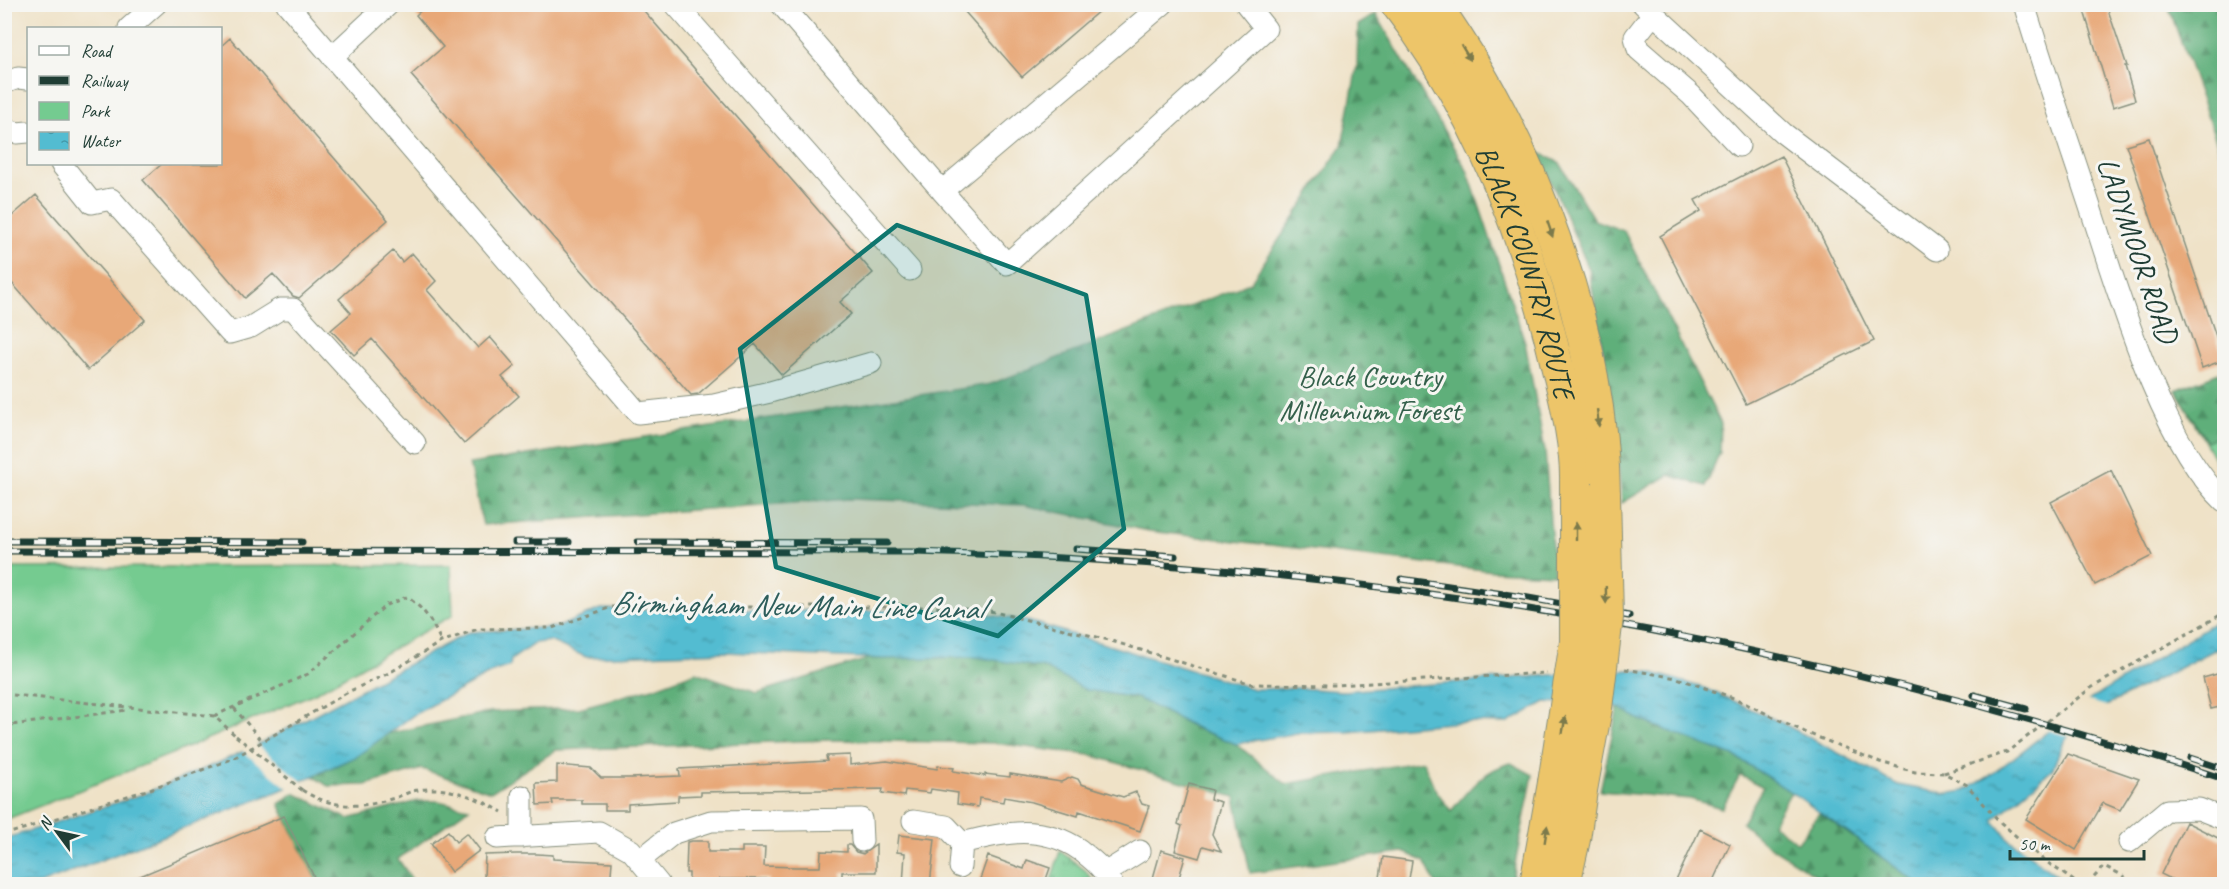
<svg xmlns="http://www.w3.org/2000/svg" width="2229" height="889" font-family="Caveat,sans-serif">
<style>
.grass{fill:url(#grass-tufts);stroke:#4a8462;stroke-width:1.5}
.forest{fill:url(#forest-firs);stroke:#3f7657;stroke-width:1.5}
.park{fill:#74cb90;stroke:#4a8462;stroke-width:1.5}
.water{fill:url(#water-ripples);stroke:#397c82;stroke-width:1.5}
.pier{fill:#efe2c7}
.building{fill:#e8a878}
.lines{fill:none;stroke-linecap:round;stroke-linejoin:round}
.minor-casing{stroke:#87907e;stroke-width:23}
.highway-casing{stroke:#87907e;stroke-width:34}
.path{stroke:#87907e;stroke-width:3;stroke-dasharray:4.5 4.5;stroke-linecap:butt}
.minor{stroke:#fff;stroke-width:21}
.highway{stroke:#edc569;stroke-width:32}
.rail-casing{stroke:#1f3d34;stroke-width:7}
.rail{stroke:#f6f6f2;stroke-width:4.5;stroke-dasharray:14;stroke-linecap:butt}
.highway-bridge-casing{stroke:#87907e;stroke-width:34;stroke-linecap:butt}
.path-bridge{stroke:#87907e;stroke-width:3;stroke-dasharray:4.5 4.5;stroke-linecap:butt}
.highway-bridge{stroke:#edc569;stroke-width:32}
.oneway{fill:#7c7a4c}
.marked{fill:#0f766e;fill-opacity:0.2;stroke:#0f766e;stroke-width:4.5;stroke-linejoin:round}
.labels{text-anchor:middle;stroke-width:6;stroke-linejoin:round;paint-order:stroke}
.street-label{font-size:30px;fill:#1f3d34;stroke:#f6f6f2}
.park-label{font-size:30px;fill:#34604b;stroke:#f6f6f2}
.water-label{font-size:32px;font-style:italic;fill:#2c5d5b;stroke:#f6f6f2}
</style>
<defs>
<pattern id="grass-tufts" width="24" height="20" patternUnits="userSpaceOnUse" patternTransform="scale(1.5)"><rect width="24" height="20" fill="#74cb90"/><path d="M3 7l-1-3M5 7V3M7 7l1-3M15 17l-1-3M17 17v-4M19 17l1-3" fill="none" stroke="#5fa676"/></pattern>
<pattern id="forest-firs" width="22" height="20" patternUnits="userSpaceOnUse" patternTransform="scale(1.5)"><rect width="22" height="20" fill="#5faf7a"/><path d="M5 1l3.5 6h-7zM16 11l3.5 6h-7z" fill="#4e9065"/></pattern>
<pattern id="water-ripples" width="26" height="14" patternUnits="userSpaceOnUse" patternTransform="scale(1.5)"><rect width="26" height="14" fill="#53bcd1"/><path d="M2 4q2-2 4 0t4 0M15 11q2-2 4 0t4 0" fill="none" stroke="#449aaa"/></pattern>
</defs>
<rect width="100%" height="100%" fill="#f6f6f2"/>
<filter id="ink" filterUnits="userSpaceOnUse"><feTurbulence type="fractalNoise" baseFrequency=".0167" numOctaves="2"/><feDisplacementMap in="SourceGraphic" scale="12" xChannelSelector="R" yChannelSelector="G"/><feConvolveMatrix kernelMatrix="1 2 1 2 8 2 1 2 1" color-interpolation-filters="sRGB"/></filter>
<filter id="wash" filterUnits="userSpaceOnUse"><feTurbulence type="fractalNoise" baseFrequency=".008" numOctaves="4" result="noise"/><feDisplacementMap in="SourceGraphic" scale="24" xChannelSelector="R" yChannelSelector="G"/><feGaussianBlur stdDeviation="1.35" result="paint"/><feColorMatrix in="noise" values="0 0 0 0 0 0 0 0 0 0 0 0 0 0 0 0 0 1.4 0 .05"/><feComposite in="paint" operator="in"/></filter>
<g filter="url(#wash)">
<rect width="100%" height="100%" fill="#efe2c7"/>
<path class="grass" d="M2224,371V476L2176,390Z
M1060,851L1086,871L1096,884H1050Z"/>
<path class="forest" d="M2168,5H2224V163Z
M1376,14L1468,172L1525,342L1545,451L1554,574L1493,571L1149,531L1023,505L849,499L483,525L469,464L991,384L1250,283L1342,146L1357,66L1358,25Z
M1538,152L1560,163L1594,220L1624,231L1721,424L1720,452L1706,486L1669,475L1622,503L1611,398L1589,269Z
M2224,371V433L2206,441L2176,390Z
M975,657L1045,668L1109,694L1137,698L1198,729L1236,744L1286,784L1423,761L1435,789L1451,811C1468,790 1483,770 1511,763L1533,775L1511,884H1436L1424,861L1403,852L1250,873L1235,797L1090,755L994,743L830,740L556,750L491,792L422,769L365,785L328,786L313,776L357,756L386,734L490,712L579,708L653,688L696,672L757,693L868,659Z
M1618,707L1640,720L1736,757L1791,792L1772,824L1798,843L1819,813L1919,884H1830L1766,844L1742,823L1763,787L1740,775L1722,808L1690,799L1600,791Z
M294,793L348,819L418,801H438L469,808L398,859L415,884H318L279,804Z"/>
<path class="park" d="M451,565L453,615L315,693L179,751L5,820V568Z"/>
<path class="water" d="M600,609L964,611L1028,621L1254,689L1299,688L1343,691L1551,675L1631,670L1650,672L1707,689L1782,723L1898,785L1946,794L1964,791L1988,777L2091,699L2224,616V645L2104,707L2065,739L2052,770L1993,820L2010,840L2068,884H1919L1797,796L1736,757L1640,720L1618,707L1545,702L1508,723L1461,722L1347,732L1298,733L1236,744L1198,729L1137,698L1086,690L1045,668L975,657L884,659L726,652L586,657L550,641L535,643L511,660L510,666L495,671L415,714L357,756L279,791L40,884H5L4,839L143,794L216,764L263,742L469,632L558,627Z"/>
<path class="pier" d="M2085,700L2110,707L2071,737L2048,730Z
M255,743L304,783L290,790L240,749Z"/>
<g id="blocks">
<path class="building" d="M428,4H638L873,273L840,302L851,314L782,375L755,344L698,394L691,395L411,75L443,47L416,15Z
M958,4H1107L1022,77Z
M2082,4H2106L2127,66H2125L2135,100L2113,107Z
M230,38L388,220L299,298L293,296L273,274L245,298L143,180L162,164H220V47Z
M2149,138L2224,360L2202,368L2126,145Z
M1781,156L1874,341L1746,404L1660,236L1701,211L1695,200Z
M36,195L145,320L88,370L4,274V223Z
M393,251L402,262L412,253L436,281L427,290L478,348L490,337L515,366L502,377L519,396L464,444L372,339L354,355L331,330L351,313L339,299Z
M2111,470L2152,556L2095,585L2051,502Z
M2224,672V706L2211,709L2203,678Z
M2068,754L2139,779L2120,810L2103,803L2076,850L2026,819Z
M850,755V765L887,761L937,769L938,766L954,768L953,771L985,776V774L1010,777V774L1061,782L1072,777L1078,779L1081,784L1123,797L1136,792L1142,804L1149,806L1140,831L1079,811L1078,816L1032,802L1004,797L1003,802L979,798L978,807L957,804L958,793L931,789L930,793L905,790L904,796L882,793L883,789L701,792V795L678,796V801L628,804V810H605V804H582V800H552L553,804L537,805L536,783L557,782V765L591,768L601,778H631L680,776L679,769L827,761L826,756Z
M1189,784L1212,790L1210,799L1221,802L1212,834L1221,851L1203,846L1199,858L1175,851L1182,826L1178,824Z
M284,816L318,885H121V884Z
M2186,822L2224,841V885H2183L2161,874Z
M1700,829L1730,844L1711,885H1674Z
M448,831L456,842L467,833L480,850L451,872L431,844Z
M899,835L935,839L930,885H903L905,853L897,852Z
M692,841H708V852H742V847H765L764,866L796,867H820L821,851L847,852V845H850L856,852L863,854L876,845V872H842V885H768L769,879H720V885H689V873H686L687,842Z
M1161,850L1185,857L1177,885H1151Z
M516,854H537L553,855V859L612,862L610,885L580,882V885H556V882L484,877L485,855Z
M988,856L1024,869L1027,860L1050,868L1044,885H978Z
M1383,857L1412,861L1408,885H1379Z"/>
</g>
</g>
<g filter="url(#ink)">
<use href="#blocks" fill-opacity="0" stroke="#87907e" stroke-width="1.5"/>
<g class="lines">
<g class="minor-casing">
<path id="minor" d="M287,4L638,413L714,405L770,392L871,363
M675,4L910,270
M781,4L942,191L1163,4
M1643,4L1783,133L1937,250
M2024,4C2045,74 2069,143 2092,213C2119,295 2161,442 2224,501
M1653,14L1635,37L1638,49L1691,95L1739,146
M129,28L156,4
M332,57L389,4
M4,83L18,78L28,79
M4,128L17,133L28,132
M61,164L92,203L111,199L230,333L251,327L280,309H293L415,443
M942,191L1007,264L1266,29L1246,4
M913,821L946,826L962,843
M522,837V796
M497,838L599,832L631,850L659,884
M2129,842L2167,810L2199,809L2224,819
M640,860L674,833L711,821L861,819L862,841
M960,867L962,843C1004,832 1042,824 1080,850C1093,860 1105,870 1112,884
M1105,873L1140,851"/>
</g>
<g class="highway-casing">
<g id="highway">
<path id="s1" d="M1397,4C1479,110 1527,236 1557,365C1566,400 1577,446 1576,482"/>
<path d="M1434,4C1529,136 1602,331 1604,495"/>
<path d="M1536,884L1554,783"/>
<path d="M1564,884L1574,839L1581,790"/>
</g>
</g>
<path class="path" d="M1625,669L1677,678L1736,699L1807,733L1880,762L1915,772L1944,773L1967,785L2000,822L2041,858L2078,884
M4,694L214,716L236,736
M234,708L263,742
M214,716L308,674L386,605L407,597C425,609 432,622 441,641
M4,726L127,710
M1944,773L2007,752L2091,688L2224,613
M302,790C330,808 360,809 391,799C400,797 409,791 418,790C447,785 479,798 502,812
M4,835L150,789L232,759L350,691L389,673L441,642L478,629L552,628L612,607H935L990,611L1105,639L1252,684L1337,685L1547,673
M2088,884L2104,866L2122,875L2131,884"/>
<use href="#minor" class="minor"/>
<use href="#highway" class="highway"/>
<g class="rail-casing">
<path id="rail" d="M4,541L302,542
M515,542H569
M638,542L887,543
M1076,549L1175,556
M4,551L915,552C1363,563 1799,639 2224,779
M1401,579L1517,596L1629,616
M1974,695L2026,709
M2190,758L2224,769"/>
</g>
<use href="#rail" class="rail"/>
<g class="highway-bridge-casing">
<path id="highway-bridge" d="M1554,783L1576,642V482
M1581,790L1596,708L1607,617L1604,495"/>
</g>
<path class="path-bridge" d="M236,736L302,790"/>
<use href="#highway-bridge" class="highway-bridge"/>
</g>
<defs><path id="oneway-solid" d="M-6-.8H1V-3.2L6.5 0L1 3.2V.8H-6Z" transform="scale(1.5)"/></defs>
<g class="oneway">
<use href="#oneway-solid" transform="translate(1466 53) rotate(59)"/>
<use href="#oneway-solid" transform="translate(1550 229) rotate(71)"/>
<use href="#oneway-solid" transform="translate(1598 418) rotate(84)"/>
<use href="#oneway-solid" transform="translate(1576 531) rotate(-90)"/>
<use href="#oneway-solid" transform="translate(1606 595) rotate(89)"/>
<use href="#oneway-solid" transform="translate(1564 725) rotate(-80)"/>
<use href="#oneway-solid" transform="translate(1546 834) rotate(-81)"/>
</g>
</g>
<path class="marked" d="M897,225L1086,295L1124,529L998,636L776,567L740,349Z"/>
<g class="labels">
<g class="street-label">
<text transform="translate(2138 250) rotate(71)" y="10">LADYMOOR ROAD</text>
<text dy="10" stroke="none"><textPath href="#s1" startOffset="300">BLACK COUNTRY ROUTE</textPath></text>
</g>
<g class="park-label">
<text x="1370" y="386">Black Country<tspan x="1370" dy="34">Millennium Forest</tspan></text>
</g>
<g class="water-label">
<text transform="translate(797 605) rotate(1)" y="11">Birmingham New Main Line Canal</text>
</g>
</g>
<rect width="2229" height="889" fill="none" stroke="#f6f6f2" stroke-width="24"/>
<rect x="27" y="27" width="195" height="138" fill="#f6f6f2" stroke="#a0aca6" stroke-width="1.5"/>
<rect x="39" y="46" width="30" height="9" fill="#ffffff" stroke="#a0aca6" stroke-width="1.5"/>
<text x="81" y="57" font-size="18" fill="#1f3d34">Road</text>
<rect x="39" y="76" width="30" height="9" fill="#1f3d34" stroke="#a0aca6" stroke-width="1.5"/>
<text x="81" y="87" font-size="18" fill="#1f3d34">Railway</text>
<rect x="39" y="102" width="30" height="18" fill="#74cb90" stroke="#a0aca6" stroke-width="1.5"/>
<text x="81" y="117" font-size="18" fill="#1f3d34">Park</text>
<rect x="39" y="132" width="30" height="18" fill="url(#water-ripples)" stroke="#a0aca6" stroke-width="1.5"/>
<text x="81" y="147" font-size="18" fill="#1f3d34">Water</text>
<g transform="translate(57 832) rotate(303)" stroke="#f6f6f2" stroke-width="4.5" paint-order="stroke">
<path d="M0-4.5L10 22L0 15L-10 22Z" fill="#1f3d34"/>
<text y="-9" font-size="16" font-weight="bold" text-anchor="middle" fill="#1f3d34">N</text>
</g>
<path d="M2010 850v9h134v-9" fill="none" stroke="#1f3d34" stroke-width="3"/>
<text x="2019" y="850" font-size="18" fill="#1f3d34" stroke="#f6f6f2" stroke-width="4.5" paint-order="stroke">50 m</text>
</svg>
